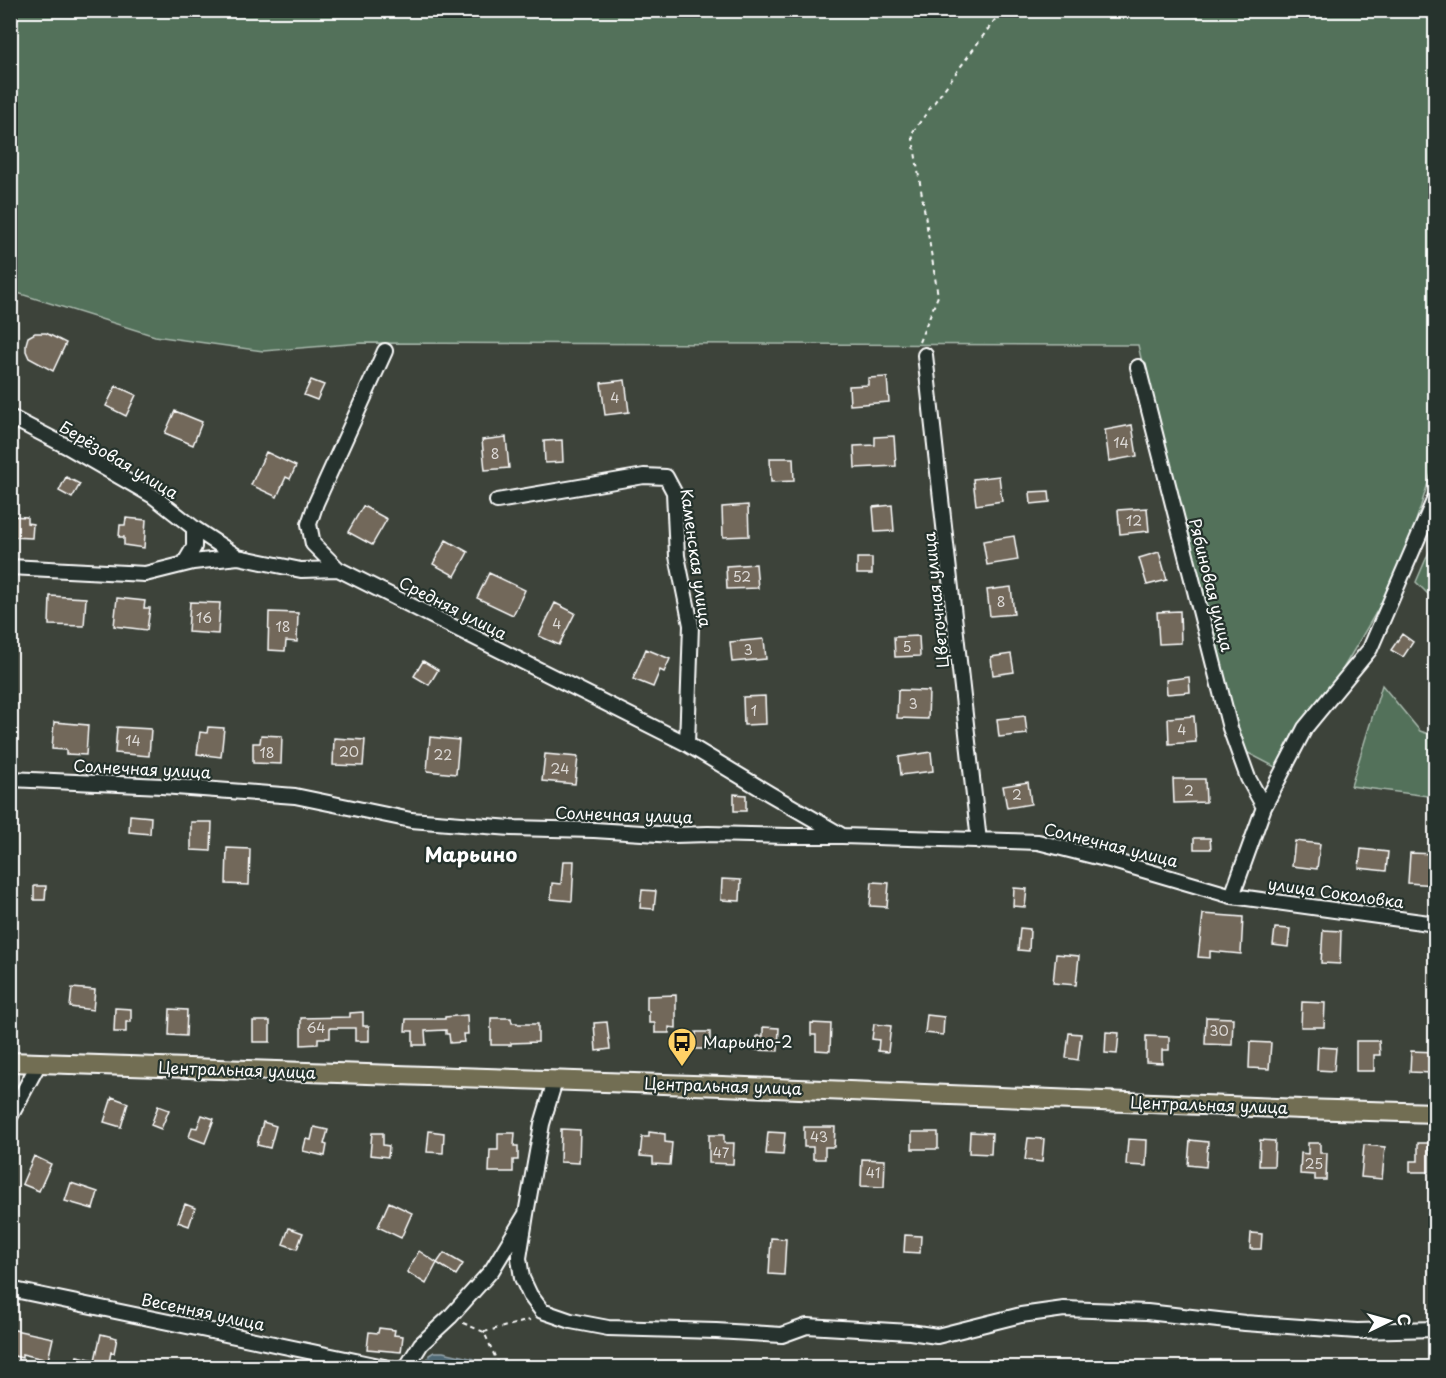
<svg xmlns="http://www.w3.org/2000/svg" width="1446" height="1378" font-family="'Playpen Sans',sans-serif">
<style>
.green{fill:#52715a;stroke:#a8b8ac;stroke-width:1.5}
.water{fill:#506974;stroke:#96a5ac;stroke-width:1.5}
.building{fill:#72685a;stroke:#fff;stroke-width:1.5}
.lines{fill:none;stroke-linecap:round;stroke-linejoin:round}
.minor-casing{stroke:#fff;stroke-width:18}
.major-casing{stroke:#fff;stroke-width:22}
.path{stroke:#fff;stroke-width:2;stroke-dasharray:4.5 4.5;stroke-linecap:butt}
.minor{stroke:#26332d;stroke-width:14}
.major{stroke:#726e52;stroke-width:18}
.labels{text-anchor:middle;stroke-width:4.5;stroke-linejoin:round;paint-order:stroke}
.number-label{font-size:14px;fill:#dcd9d6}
.street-label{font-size:16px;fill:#fff;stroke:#26332d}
.poi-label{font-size:16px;fill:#fff;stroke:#26332d;text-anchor:start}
.quarter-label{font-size:20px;font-weight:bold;fill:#fff;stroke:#26332d}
</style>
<rect width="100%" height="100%" fill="#3d433a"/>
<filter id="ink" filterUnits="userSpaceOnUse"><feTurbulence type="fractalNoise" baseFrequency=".0167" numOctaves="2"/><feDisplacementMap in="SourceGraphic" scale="12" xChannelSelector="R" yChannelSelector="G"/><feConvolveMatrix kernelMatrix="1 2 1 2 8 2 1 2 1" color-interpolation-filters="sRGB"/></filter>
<g filter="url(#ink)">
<path class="green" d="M10,11H1435V461L1400,572L1331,689L1275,767L1229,743L1138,345L362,343L263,351L155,336L11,291Z
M1435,538V601L1416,582Z
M1382,685L1420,731L1435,736V797L1351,786Z"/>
<path class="water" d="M434,1352H443L474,1359L476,1363L477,1367H426L429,1355Z"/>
<path class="building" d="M35,333H46L66,343L53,371L29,358L26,351V344L28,337Z
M887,377L889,402L850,405L849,386L868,385V378Z
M311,380L324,385L317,400L304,395Z
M625,380L629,412L605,415L601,383Z
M116,386L136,395L126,416L106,406Z
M175,411L202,422L193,445L165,433Z
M1132,425L1137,456L1109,461L1105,430Z
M894,436L896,466L855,468L854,446L875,445V437Z
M506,437L509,468L485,470L482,440Z
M562,440L563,462L545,463L544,441Z
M266,452L296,466L290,479L286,477L277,497L251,485Z
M770,458H793L794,481L771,482Z
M999,476L1002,501L976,505L973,479Z
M66,477L80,484L72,498L59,491Z
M1049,491L1050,502L1031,504L1030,492Z
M748,505L749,536L723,537L722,507Z
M892,505L894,531L875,532L873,507Z
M363,506L387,519L372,545L348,532Z
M1147,508L1149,531L1120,534L1118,510Z
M10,516L27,517V523L33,524L32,538L10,537Z
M126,518L146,520L144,548L124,545V537H119L120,525H125Z
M1014,536L1018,560L987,565L983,541Z
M446,540L468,552L455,576L433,564Z
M1159,552L1167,580L1147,585L1139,558Z
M857,558H872V574H857Z
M756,564L758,588L727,589L726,566Z
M489,573L525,590L513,615L477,598Z
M1011,587L1014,614L990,616L987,590Z
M50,596L86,598L84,626L49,625Z
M117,598L145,601L144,608H150L147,630L114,626Z
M190,602L220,603L218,634L188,632Z
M555,603L575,613L559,645L539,636Z
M1180,611L1181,643L1159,644L1157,612Z
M269,612L298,613L297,642L286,641L285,651L268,650Z
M1402,634L1413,642L1403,657L1391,650Z
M919,636L920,656L895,657L894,637Z
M764,639L766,659L732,662L730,642Z
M646,649L670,659L664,672L660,670L653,687L633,679Z
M1011,654L1014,672L993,675L991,657Z
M423,661L438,670L429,685L414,676Z
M1189,677L1190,692L1167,694L1166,680Z
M898,690L929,691L928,719L897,718Z
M765,696L766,724L744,725L743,697Z
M1025,716L1027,734L999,737L997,719Z
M1194,716L1196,742L1169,744L1168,718Z
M54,722L88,725L86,755L66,754V750L52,749Z
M117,727L151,729L149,756L115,753Z
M208,727L224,728L221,757L197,754L200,732L207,733Z
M261,735L282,736L281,764L253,763V743H260Z
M430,737L459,740L456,774L427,771Z
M334,738L365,740L363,766L333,765Z
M931,752L933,771L901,775L899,757Z
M545,754L578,757L575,784L542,781Z
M1173,779H1205L1206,802L1174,803Z
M1028,782L1031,804L1007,808L1003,786Z
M734,794L746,795V811H734Z
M130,815L151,817L150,834L129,832Z
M191,822H212L211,851L191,850Z
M1194,838H1210L1211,849H1194Z
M1295,841L1320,844L1317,869L1292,866Z
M227,848L250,849L249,885L226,884Z
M1361,849L1388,852L1386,871L1359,868Z
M1410,853L1436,854V885L1408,883Z
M563,861H574L572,901L551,899L552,883L561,884Z
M722,879L741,880L740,901L721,900Z
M872,882L889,883L887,907L870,906Z
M34,886H46L45,900H34Z
M1014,888L1027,889L1025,907L1013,906Z
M642,890L656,891L654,909L640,908Z
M1203,914L1243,917L1241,954L1210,951V958L1198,957Z
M1020,928L1030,929L1029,951L1018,950Z
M1275,928L1290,929L1288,947L1273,945Z
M1323,930L1341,931L1340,964L1321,963Z
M1056,954L1079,956L1076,985L1053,983Z
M72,988L95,990L93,1010L70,1007Z
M676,995V1028L669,1027V1033H655V1023H649V1011L647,1010V996Z
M1302,1002L1325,1003L1324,1027H1301Z
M115,1008L131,1009V1022H126V1032H114Z
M170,1009L187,1010L186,1036L169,1035Z
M363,1012V1026H369V1041H355V1028H330V1038H318V1044L301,1045V1018L350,1017V1013Z
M467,1015L468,1034H463L464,1042L450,1043L449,1034H446V1030L425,1031L426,1045H413V1031H405L406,1019H445V1017Z
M927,1015L944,1017L943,1035L925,1033Z
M1206,1017L1233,1018L1232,1045L1205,1044Z
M491,1018H511L512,1023H517V1024H538V1042L511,1043V1045H491Z
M253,1021H270V1042H253Z
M607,1022L610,1049L596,1051L594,1023Z
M811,1023L831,1024L830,1051L816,1050V1035H811Z
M874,1024L891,1026L888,1052L878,1051L879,1040L872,1039Z
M763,1027L779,1028L778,1051L756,1050L757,1036H763Z
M696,1032H710V1049H696Z
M1106,1032L1119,1033L1117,1054L1105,1053Z
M1069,1033L1081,1034L1078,1060L1066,1058Z
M1146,1036L1169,1037V1050H1162V1063L1146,1062Z
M1356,1041H1379L1380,1055H1374V1071H1356Z
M1250,1042L1271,1043L1269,1069L1249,1068Z
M1318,1047L1336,1048L1334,1071L1317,1070Z
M1411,1051L1436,1052V1065H1433L1432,1073L1410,1072Z
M112,1097L128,1103L121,1127L104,1122Z
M158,1106L169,1110L161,1129L151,1125Z
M202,1115L214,1119L205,1143L189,1137L192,1127L197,1128Z
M263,1122L276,1126L270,1148L257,1145Z
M314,1127L328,1130L324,1144L327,1145L325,1156L303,1151L306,1139L311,1140Z
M804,1127H835L834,1147H825V1159H813V1147H804Z
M561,1129L580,1130L579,1163L560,1162Z
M429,1131L444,1133L443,1153L427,1152Z
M649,1132L665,1134V1142L672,1143L670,1165L653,1164V1157L640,1156L642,1137H649Z
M768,1132L785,1133L783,1155L766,1154Z
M912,1132H938V1149H912Z
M970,1132L992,1133L991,1154L969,1153Z
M372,1133H383V1145L389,1146L388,1157L370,1155Z
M498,1133H515L514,1146H518V1160H513V1172H489L490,1150H498Z
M709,1135H724V1143H734L733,1164L709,1163Z
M1028,1138L1044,1139L1042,1162L1025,1160Z
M1128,1139L1147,1140L1146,1166L1126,1165Z
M1190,1140L1208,1142L1206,1167L1188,1165Z
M1260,1140L1275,1141L1274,1166H1259Z
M1308,1143H1320V1153H1327L1326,1180H1315V1175L1300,1174L1301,1153L1308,1154Z
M1418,1143H1429V1172H1410V1161H1418Z
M1364,1145L1385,1147L1382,1179L1361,1177Z
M34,1156L51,1164L39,1191L22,1184Z
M862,1159L885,1160L884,1187L861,1186Z
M71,1183L98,1192L93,1209L65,1201Z
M389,1202L412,1213L401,1238L378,1227Z
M185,1204L195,1208L189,1226L178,1222Z
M289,1228L303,1233L297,1249L283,1244Z
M1251,1233L1262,1234L1261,1249H1250Z
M905,1235L921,1236L920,1253L904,1252Z
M771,1238L786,1239L784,1275L769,1274Z
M419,1251L437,1263L426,1284L407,1272Z
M444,1253L463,1264L456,1275L437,1263Z
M379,1328L395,1330L394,1335L403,1336L401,1352L367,1349L369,1332L378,1333Z
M10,1329L53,1338L48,1360L22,1354V1358L10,1355Z
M101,1334L117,1338L114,1353L111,1352L108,1368H74L77,1356L95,1360Z"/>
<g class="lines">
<g class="minor-casing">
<path id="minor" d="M925,355L979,841
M1138,367L1230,728L1248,778L1264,807
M10,417L68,447L153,496L194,528L238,557
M497,501L644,476L666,477L674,492L677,556L691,625L687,744
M184,564L194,547V528
M10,567L145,574L193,562L238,557L301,570L338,569L687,744L770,794L841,835
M338,569L313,544L309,524L316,503L385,351
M10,779L162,786L295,796L411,820L511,828L594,830L674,835L708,834L789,836H842L1038,842L1113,861L1232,896L1436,924
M1232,896L1264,807L1305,728L1370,649L1436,496
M10,1117L39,1063
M526,1214L519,1258L522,1278L530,1295L542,1311L571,1321L608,1328L716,1331L782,1335L807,1326L910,1332L937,1336L1021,1315L1064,1309L1147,1312L1245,1323L1357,1331L1436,1329
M10,1289L389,1368
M406,1368L421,1344L450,1317L492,1270L526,1214L542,1124L555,1081"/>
</g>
<g class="major-casing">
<path id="major" d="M10,1062L722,1086L1302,1109L1436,1113"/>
</g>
<path class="path" d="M919,342L938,296L912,133L1002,10
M463,1323L484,1332L500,1368
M484,1332L530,1320"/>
<use href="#minor" class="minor"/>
<use href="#major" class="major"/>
</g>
</g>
<defs>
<g id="bus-pin" transform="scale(1.5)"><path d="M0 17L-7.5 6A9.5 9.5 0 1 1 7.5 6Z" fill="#ffd166" stroke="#26332d"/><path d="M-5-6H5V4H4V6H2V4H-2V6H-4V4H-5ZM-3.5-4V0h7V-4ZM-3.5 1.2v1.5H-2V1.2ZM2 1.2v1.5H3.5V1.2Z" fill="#111"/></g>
</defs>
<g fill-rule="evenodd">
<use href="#bus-pin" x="682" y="1042"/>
</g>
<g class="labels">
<g class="number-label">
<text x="615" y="403">4</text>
<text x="1121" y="448">14</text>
<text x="495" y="459">8</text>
<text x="1134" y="526">12</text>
<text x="742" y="582">52</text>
<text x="1001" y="607">8</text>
<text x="204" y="623">16</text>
<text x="557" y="629">4</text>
<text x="283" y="632">18</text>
<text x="907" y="652">5</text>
<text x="748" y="655">3</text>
<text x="913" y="709">3</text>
<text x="754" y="716">1</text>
<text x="1182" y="735">4</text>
<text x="133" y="746">14</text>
<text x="349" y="757">20</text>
<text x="267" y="758">18</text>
<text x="443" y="760">22</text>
<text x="560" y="774">24</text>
<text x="1189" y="796">2</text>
<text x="1017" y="800">2</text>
<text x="316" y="1033">64</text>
<text x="1219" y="1036">30</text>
<text x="819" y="1142">43</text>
<text x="721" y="1158">47</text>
<text x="1314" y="1169">25</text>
<text x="873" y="1178">41</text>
</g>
<g class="street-label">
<text transform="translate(119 460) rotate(31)" y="6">Берёзовая улица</text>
<text transform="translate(696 558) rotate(82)" y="6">Каменская улица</text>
<text transform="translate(1211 585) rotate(76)" y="6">Рябиновая улица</text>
<text transform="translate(936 600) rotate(-96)" y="6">Цветочная улица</text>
<text transform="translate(453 608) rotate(27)" y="6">Средняя улица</text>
<text transform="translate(142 769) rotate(3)" y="6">Солнечная улица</text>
<text transform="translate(624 815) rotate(2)" y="6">Солнечная улица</text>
<text transform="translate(1111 845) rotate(14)" y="6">Солнечная улица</text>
<text transform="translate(1336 893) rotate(8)" y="6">улица Соколовка</text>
<text transform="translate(237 1070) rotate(2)" y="6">Центральная улица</text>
<text transform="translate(723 1086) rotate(2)" y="6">Центральная улица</text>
<text transform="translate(1209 1105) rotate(2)" y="6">Центральная улица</text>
<text transform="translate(203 1312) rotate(12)" y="6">Весенняя улица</text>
</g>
<g class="poi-label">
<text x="703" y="1048">Марьино-2</text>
</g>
<g class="quarter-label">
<text x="471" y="862">Марьино</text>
</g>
</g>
<rect width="1446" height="1378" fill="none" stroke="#26332d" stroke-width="36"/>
<rect x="18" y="18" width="1410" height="1342" fill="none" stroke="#fff" stroke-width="2" filter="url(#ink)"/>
<g transform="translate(1389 1321) rotate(85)" stroke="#26332d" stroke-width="4.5" paint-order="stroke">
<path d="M0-4.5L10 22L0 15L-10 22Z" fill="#ffffff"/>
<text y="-9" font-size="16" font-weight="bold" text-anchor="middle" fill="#ffffff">С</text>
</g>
</svg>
